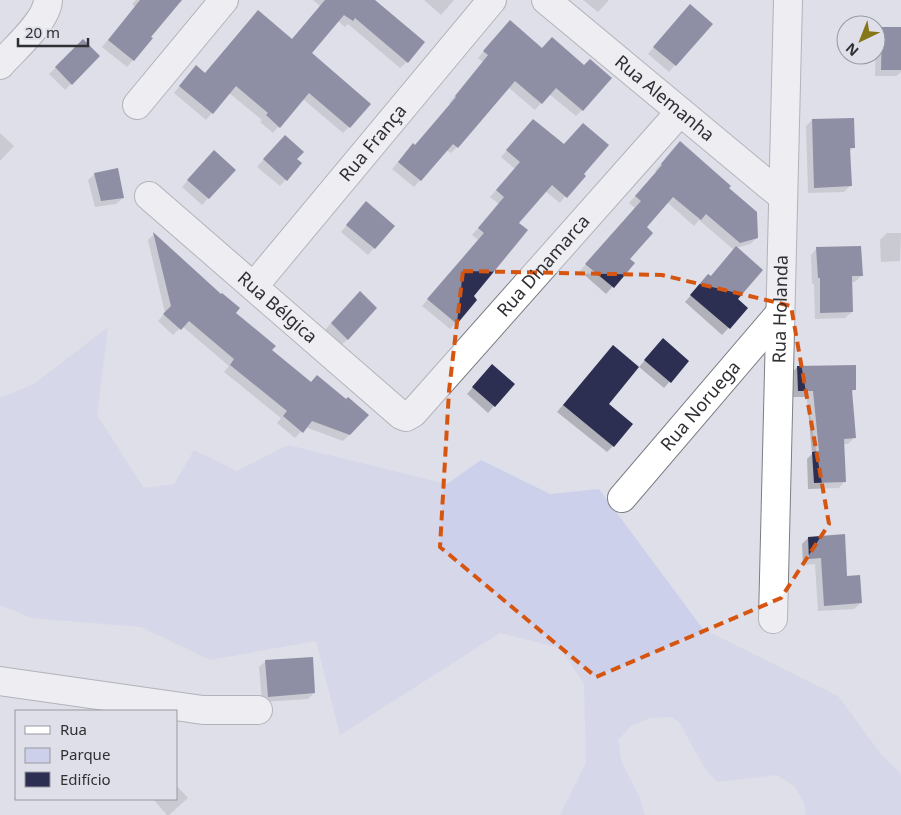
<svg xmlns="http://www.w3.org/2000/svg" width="901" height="815" font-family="'Noto Sans',sans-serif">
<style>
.green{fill:#ccd0eb}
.shadow{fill:#0003}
.building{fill:#2d2f52}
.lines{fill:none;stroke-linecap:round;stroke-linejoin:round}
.minor-casing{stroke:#7c7e85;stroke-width:30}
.minor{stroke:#fff;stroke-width:28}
.marked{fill:none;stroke:#d65510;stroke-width:4;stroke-dasharray:10 6;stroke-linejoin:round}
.labels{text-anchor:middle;stroke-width:5;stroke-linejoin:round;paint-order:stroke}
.street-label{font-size:18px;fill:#2f3033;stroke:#dedfe8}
</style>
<rect width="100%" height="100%" fill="#dedfe8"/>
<path class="green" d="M108,327L97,415L144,488L174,484L194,450L237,471L288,445L447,484L481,460L550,494L599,489L703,629L838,696L881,754L901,774V815H806L804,802L794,786L777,775L717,782L704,767L679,722L671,717L650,718L631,726L618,740L621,761L640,798L645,815H560L586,763L584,684L560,648L500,633L340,735L316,641L210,660L141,627L32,618L0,605V398L34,384Z"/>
<path class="shadow" d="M136,0H181L149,37L133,60L127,67L102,47L135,7L132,4Z
M313,0H374L407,62L400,68L348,24L345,27L338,21L310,53L349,127L343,133L303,99L273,133L260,122L262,120L229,93L206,120L174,93L190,73L204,74L292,40L320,6Z
M424,0H454L441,15Z
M583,0H609L598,12Z
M683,12L711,24L669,72L648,54Z
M504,28L582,110L576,116L549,94L535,110L508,87L457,147L451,153L446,150L414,187L392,169L407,151L415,146L450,104L449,103L483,62L478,58Z
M882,28L901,29V72L896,76H875L876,34Z
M83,41L98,56L65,90L49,74Z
M812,120L853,148L849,152L850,186L844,192L808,193L806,126Z
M527,127L582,174L560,203L545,191L517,223L456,323L450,329L422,306L478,240L472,235L499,204L490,197L515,169L501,157Z
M0,133L14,146L0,161Z
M278,143L300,163L280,186L257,167Z
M673,149L727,188L757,238L750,244L736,248V300L746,309L722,335L685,302L702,282L710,277L734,250L699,220L694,226L667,202L645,227L628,260L633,264L606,294L580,271L635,208L629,203L657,172L655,171Z
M208,158L234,170L202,205L182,187Z
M95,174L123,198L116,204L95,207L88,180Z
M360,209L393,226L368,255L341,232Z
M887,233H901L900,261L881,262L880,240Z
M154,234L234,313L350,434L343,441L305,427L295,438L277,423L281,418L224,372L229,366L182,326L173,335L158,321L165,313L148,240Z
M817,248L861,276L855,282H851L852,312L845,318L815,319L814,284H812L811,255Z
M353,299L348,339L341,345L325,330Z
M657,346L688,361L664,388L639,367Z
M607,353V405L613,446L607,452L557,412Z
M797,367L855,389L851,393L855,437L848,444H843L845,481L839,488L808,489L807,459L812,454L807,397H792L791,374Z
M486,372L513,384L488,413L467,394Z
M808,538L846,577L861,603L854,609L818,611L815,564L803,565L802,544Z
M266,661L314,693L308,699L262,702L259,667Z
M176,785L188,798L169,815H167L153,799H176Z"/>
<path class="building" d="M140,0H182L151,37L153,38L134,61L108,40Z
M325,0H375L425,42L408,63L355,18L353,21L344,15L312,53L371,104L350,128L309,93L280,128L266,115L268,113L236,86L213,114L179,86L196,65L205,73L258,10L292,39Z
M690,4L713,24L676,66L653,47Z
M510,20L542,48L552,37L584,65L590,59L612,78L583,111L556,88L542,104L515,81L458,148L453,144L421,181L398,162L413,143L415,145L456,97L455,96L488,55L483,51Z
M882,27H901V70H881Z
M83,39L100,56L72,85L55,67Z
M854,118L855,148H850L852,186L814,188L812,119Z
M533,119L564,144L583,123L609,145L584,174L586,176L567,198L552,185L519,223L528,230L474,296L477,300L457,324L427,299L484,233L478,228L504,197L496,190L520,162L506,150Z
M285,135L304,152L297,159L302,163L287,181L263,159Z
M680,141L731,186L729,188L757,212L758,238L740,243L706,214L701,220L673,197L647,227L653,233L630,259L635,263L614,288L585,264L641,201L635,196L662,165L661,164Z
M214,150L236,170L209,199L187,180Z
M118,168L124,198L101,201L94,173Z
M366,201L395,226L375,249L346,225Z
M153,232L221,294L222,293L240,308L236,313L276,346L272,350L311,382L317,375L346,399L348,397L369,415L350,435L312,421L303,433L283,416L287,411L230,365L234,359L189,321L181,330L163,314L171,306Z
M736,246L763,270L738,299L748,308L730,329L690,295L708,274L711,276Z
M861,246L863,276H852L853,312L820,313V278H818L816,247Z
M360,291L377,308L348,340L331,323Z
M663,338L689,361L671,383L644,360Z
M613,345L639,367L609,404L633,424L614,447L563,405Z
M492,364L515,384L495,407L472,387Z
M856,365V390H852L856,438L844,439L846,482L814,483L812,452L819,451L813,391H798L797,366Z
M845,534L847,576L860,575L862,603L824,606L821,558L809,559L808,537Z
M313,657L315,693L268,697L265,660Z"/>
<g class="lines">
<g class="minor-casing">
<g id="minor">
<path id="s1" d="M546,0L783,197"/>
<path d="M0,65C14,49 47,21 48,0"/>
<path d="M137,105L224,0"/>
<path id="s2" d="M149,196L401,415L406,417L413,413L680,112"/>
<path id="s3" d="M254,286L492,0"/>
<path id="s4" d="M622,498L780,313"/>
<path id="s5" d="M773,619L788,0"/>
<path d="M0,681L203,710H258"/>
</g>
</g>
<use href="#minor" class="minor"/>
</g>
<path d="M0 0H901V815H0ZM463,271L662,275L791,306L829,524L781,598L596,677L440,547L449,391Z" fill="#dedfe8" fill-opacity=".55" fill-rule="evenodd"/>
<path class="marked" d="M463,271L662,275L791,306L829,524L781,598L596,677L440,547L449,391Z"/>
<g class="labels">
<g class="street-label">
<text dy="6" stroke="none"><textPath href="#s1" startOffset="154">Rua Alemanha</textPath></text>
<text dy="6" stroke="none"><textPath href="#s3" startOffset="186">Rua França</textPath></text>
<text dy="6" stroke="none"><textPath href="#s2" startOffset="544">Rua Dinamarca</textPath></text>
<text dy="6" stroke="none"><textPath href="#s2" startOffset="170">Rua Bélgica</textPath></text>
<text dy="6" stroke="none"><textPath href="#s5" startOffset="310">Rua Holanda</textPath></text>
<text dy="6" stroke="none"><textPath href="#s4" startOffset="121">Rua Noruega</textPath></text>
</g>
</g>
<rect x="15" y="710" width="162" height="90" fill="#dedfe8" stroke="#9899a0"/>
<rect x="25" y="726" width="25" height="8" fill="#ffffff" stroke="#9899a0"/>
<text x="60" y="735" font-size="15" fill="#2f3033">Rua</text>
<rect x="25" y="748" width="25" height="15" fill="#ccd0eb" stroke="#9899a0"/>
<text x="60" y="760" font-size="15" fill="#2f3033">Parque</text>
<rect x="25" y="772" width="25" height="15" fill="#2d2f52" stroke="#9899a0"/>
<text x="60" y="785" font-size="15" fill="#2f3033">Edifício</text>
<g transform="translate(861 40) rotate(223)"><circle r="24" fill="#dedfe8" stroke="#9899a0"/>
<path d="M0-4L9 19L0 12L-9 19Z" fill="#86771a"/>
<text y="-8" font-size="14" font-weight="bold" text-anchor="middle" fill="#2f3033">N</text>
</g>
<path d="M18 38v8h70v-8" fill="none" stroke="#2f3033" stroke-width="2.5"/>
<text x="25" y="38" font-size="15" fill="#2f3033" stroke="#dedfe8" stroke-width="4" paint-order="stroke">20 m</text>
</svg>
